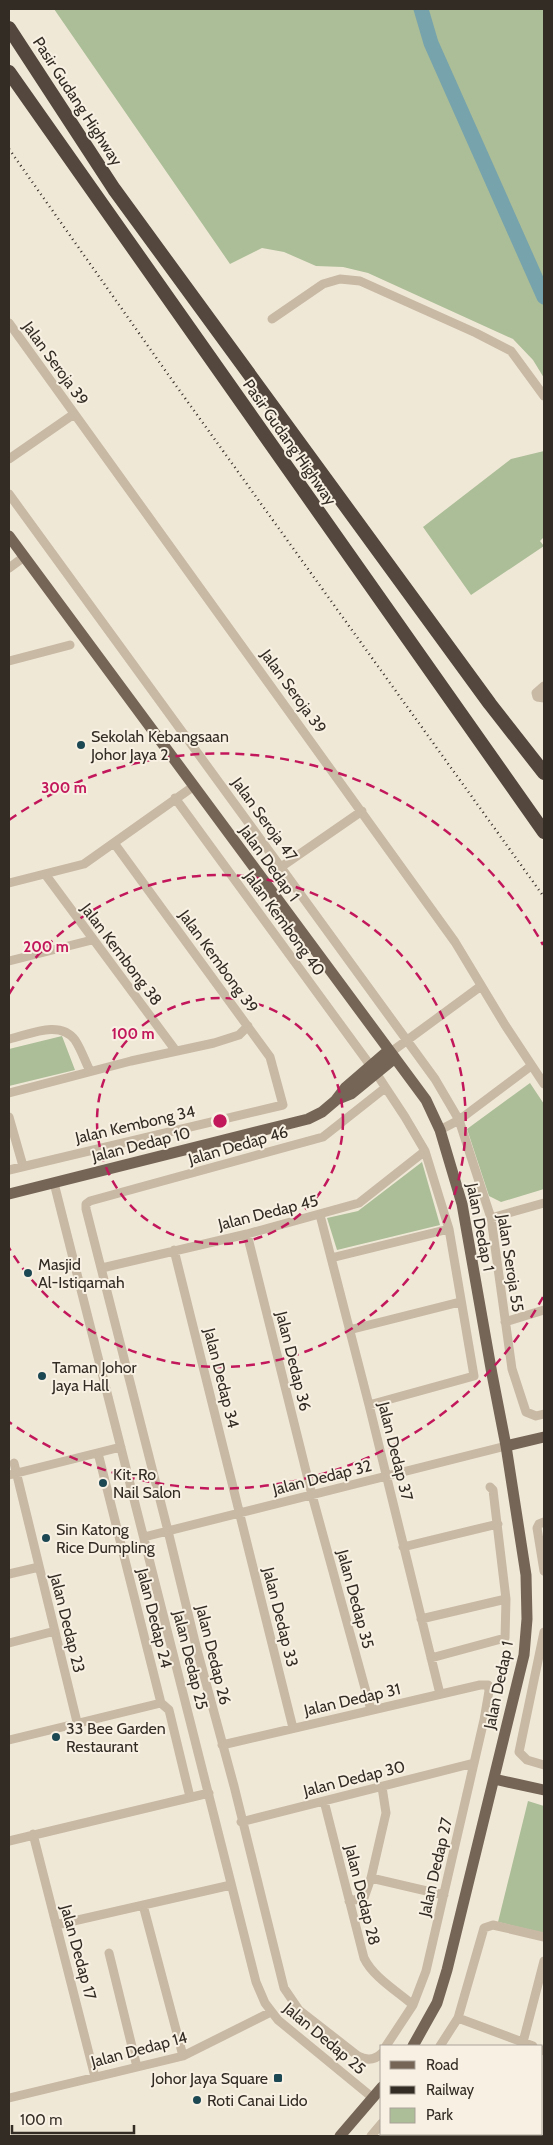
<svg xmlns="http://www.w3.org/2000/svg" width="553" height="2145" font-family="Cabin,sans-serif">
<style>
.green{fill:#acbe98}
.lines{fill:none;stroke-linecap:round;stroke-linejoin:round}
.river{stroke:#77a3ac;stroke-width:15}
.minor{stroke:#c8b9a4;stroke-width:9}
.major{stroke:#756557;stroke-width:11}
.highway{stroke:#54473d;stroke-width:14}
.rail{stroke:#332c25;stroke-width:2.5;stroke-dasharray:1 4;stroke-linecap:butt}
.ring{fill:none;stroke:#c2185b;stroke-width:2.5;stroke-dasharray:9 6}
.poi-dot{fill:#1c4853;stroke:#f8f1e3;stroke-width:2}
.labels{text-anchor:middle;stroke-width:4;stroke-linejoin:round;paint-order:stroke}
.street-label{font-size:16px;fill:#332c25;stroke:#f8f1e3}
.poi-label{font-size:16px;fill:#332c25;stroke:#f8f1e3;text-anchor:start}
.centre{fill:#c2185b;stroke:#f8f1e3;stroke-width:2.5}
.ring-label{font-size:15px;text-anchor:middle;font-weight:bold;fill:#c2185b;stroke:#f8f1e3;stroke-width:4;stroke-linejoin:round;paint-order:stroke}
</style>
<rect width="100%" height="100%" fill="#f0e8d7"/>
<path class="green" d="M54,9H544V378L533,360L513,339L368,273L343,267L316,266L284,252L262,248L230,264Z
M544,451V537L540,541L544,546L471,595L423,527L511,459Z
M62,1036L75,1070L9,1086V1049Z
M530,1083L544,1104V1189L501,1202L489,1196L467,1129Z
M422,1162L440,1225L337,1250L327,1218L358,1211Z
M528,1801L544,1806V1933L498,1922Z"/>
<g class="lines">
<path class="river" d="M421,9L431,43L544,297"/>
<path class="minor" d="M272,319L323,284L340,279L360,281L476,333L511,351L544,396
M9,323L455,942L505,1025L544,1084
M9,459L74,414
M9,494L435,1079L459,1120L491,1218L512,1369L526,1412L536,1416L544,1414
M9,568L24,557
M9,661L70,645
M544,686L536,693L537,697L544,698
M175,798L370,1065
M281,867L362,811
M45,874L176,1051
M9,883L84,864L194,786
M9,961L92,940
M9,1039C28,1035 60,1019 75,1040C81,1049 85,1061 90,1071
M391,1052L481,986
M9,1093L131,1061L214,1043L239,1035L248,1026
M9,1117L23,1166
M440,1130L459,1120L531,1066
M9,1170L283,1105L270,1057L114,843
M54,1183L256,1982L265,2003L278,2020L373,2098
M320,1215L369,1405L440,1694
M491,1218L544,1203
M247,1234L312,1495L371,1710
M174,1250L293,1728
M331,1258L449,1229
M102,1268L247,1234L359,1203L425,1151
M505,1322L544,1310
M349,1330L460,1302
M369,1405L474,1376L449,1229L425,1151L405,1117L376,1073
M98,1453L161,1703
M14,1463L77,1722
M9,1475L121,1447
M544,1522L539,1524L537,1528L544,1571
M144,1537L506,1446
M403,1547L498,1524
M9,1574L39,1567
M421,1619L506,1599
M544,1632L519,1752L527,1760L544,1765
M9,1643L55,1631
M431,1658L505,1638L506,1599L493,1490L490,1487
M161,1703L169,1710L190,1797
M9,1740L161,1703
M222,1745L480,1685H488L489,1691L484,1720L426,1971L413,2005L386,2046
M324,1801L364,1958C373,1977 397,1991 413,2005
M241,1822L474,1763
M33,1834L95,2077
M9,1841L209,1793
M371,1878L444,1895
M349,1901L364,1898L371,1878L386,1813L382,1787
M143,1905L183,2056
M56,1925L231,1885
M109,1953L137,2067
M458,2018L533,2046
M523,2042L544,1961
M440,2046L458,2018L484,1928L493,1925L544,1937
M542,2050L544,2051
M382,2053C375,2060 367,2061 358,2056L299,2010L284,1988L234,1786L196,1646L168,1531L86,1209V1204L90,1201L323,1137L385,1088
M9,2098L183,2056L271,2012
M371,2136L382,2123
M493,2136L494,2134"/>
<path class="major" d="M9,536L426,1100L440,1130L462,1204L492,1374L506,1446L526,1575L527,1619L524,1655L447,1970L437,2003L413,2046
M336,1100L351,1094L395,1058
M9,1194L308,1119L322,1112L335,1101L345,1088L389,1050
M506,1446L544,1437
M494,1779L544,1790
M340,2136L382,2087"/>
<path class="highway" d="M9,28L114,189L490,704L544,773
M9,72L544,832"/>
<path class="rail" d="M9,149L172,380L544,897"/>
</g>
<g class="ring">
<circle cx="220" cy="1121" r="123"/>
<path d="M9 994A246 246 0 1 1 9 1248"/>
<path d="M543 1297A368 368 0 0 1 9 1422M9 820A368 368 0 0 1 543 945"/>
</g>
<g class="poi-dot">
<circle cx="81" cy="745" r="5"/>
<circle cx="28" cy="1273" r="5"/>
<circle cx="42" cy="1376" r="5"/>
<circle cx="103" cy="1483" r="5"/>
<circle cx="46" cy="1538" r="5"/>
<circle cx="56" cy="1737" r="5"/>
<rect x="273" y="2073" width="10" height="10" rx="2.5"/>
<circle cx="197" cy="2100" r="5"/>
</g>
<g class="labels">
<g class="street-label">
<text transform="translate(78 101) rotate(57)" y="6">Pasir Gudang Highway</text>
<text transform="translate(56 363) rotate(54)" y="6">Jalan Seroja 39</text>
<text transform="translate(290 442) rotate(55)" y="6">Pasir Gudang Highway</text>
<text transform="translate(294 691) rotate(54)" y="6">Jalan Seroja 39</text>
<text transform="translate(265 819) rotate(54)" y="6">Jalan Seroja 47</text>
<text transform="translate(270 863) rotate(54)" y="6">Jalan Dedap 1</text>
<text transform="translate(285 923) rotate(54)" y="6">Jalan Kembong 40</text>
<text transform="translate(122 954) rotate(53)" y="6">Jalan Kembong 38</text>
<text transform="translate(219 961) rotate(54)" y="6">Jalan Kembong 39</text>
<text transform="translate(135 1124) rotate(-13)" y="6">Jalan Kembong 34</text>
<text transform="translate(141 1144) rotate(-14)" y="6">Jalan Dedap 10</text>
<text transform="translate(238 1145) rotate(-16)" y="6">Jalan Dedap 46</text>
<text transform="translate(268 1212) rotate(-14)" y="6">Jalan Dedap 45</text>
<text transform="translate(481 1227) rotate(79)" y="6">Jalan Dedap 1</text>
<text transform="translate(511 1263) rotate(81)" y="6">Jalan Seroja 55</text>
<text transform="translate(294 1361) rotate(76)" y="6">Jalan Dedap 36</text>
<text transform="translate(222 1378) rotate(76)" y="6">Jalan Dedap 34</text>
<text transform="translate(396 1451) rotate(76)" y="6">Jalan Dedap 37</text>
<text transform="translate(322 1477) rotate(-14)" y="6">Jalan Dedap 32</text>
<text transform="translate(356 1599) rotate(75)" y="6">Jalan Dedap 35</text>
<text transform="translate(281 1617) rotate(76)" y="6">Jalan Dedap 33</text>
<text transform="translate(155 1618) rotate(76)" y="6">Jalan Dedap 24</text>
<text transform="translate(68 1623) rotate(76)" y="6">Jalan Dedap 23</text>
<text transform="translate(214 1655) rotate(76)" y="6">Jalan Dedap 26</text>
<text transform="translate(191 1660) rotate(76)" y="6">Jalan Dedap 25</text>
<text transform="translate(498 1685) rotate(-78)" y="6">Jalan Dedap 1</text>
<text transform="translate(352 1699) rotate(-13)" y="6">Jalan Dedap 31</text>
<text transform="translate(354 1778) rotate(-14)" y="6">Jalan Dedap 30</text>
<text transform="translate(435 1867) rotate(-77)" y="6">Jalan Dedap 27</text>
<text transform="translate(363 1895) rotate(76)" y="6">Jalan Dedap 28</text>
<text transform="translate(79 1952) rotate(75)" y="6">Jalan Dedap 17</text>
<text transform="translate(325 2038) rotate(40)" y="6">Jalan Dedap 25</text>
<text transform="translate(139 2049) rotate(-15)" y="6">Jalan Dedap 14</text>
</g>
<g class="poi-label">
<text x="91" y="742">Sekolah Kebangsaan<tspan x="91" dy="18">Johor Jaya 2</tspan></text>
<text x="38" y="1270">Masjid<tspan x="38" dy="18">Al-Istiqamah</tspan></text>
<text x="52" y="1373">Taman Johor<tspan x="52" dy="18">Jaya Hall</tspan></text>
<text x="113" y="1480">Kit-Ro<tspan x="113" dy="18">Nail Salon</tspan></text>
<text x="56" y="1535">Sin Katong<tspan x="56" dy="18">Rice Dumpling</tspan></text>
<text x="66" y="1734">33 Bee Garden<tspan x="66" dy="18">Restaurant</tspan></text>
<text x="268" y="2084" text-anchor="end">Johor Jaya Square</text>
<text x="207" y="2106">Roti Canai Lido</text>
</g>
</g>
<circle cx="220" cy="1121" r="8" class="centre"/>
<g class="ring-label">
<text x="64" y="793">300 m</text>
<text x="46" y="952">200 m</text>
<text x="133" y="1039">100 m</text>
</g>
<rect width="553" height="2145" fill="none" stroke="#332c25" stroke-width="20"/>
<rect x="380" y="2045" width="162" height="90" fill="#f8f1e3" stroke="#a9a297"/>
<rect x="390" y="2061" width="25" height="8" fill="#756557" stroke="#a9a297"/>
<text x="426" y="2070" font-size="15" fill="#332c25">Road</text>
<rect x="390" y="2086" width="25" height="8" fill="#332c25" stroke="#a9a297"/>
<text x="426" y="2095" font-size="15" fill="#332c25">Railway</text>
<rect x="390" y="2108" width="25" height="15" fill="#acbe98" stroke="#a9a297"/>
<text x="426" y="2120" font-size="15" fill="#332c25">Park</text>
<path d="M12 2125v8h122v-8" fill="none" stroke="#332c25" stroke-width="2.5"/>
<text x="20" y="2125" font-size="15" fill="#332c25" stroke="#f8f1e3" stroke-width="4" paint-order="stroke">100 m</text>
</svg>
